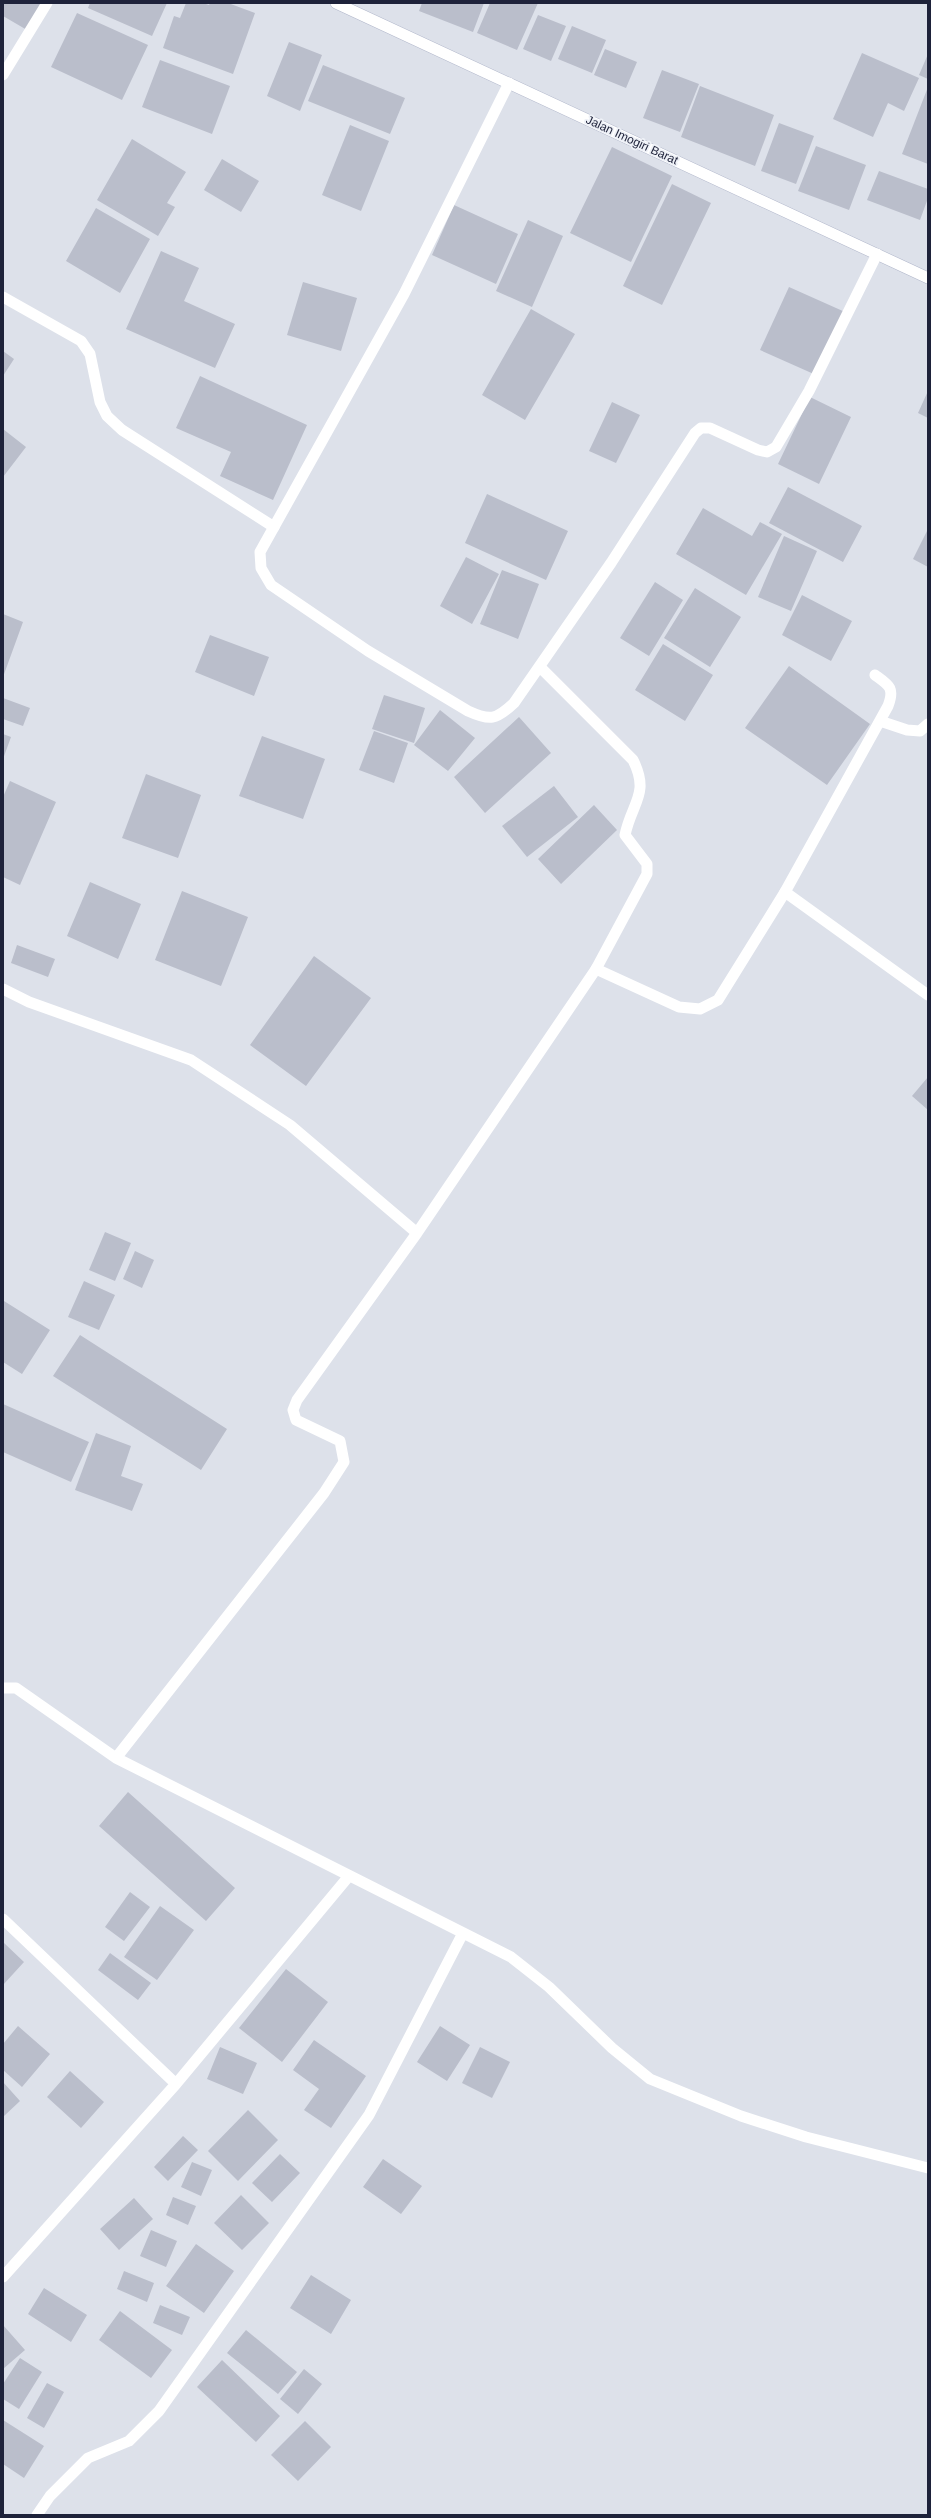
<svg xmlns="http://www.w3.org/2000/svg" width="931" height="2518" font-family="Arial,sans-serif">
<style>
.building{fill:#babecb}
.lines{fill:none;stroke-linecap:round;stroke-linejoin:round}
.secondary-casing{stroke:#b0b6ca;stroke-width:12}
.service{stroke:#fff;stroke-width:11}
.minor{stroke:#fff;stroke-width:11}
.secondary{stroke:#fff;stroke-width:11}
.labels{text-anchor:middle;stroke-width:3.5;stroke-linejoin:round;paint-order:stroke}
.street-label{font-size:12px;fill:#1e223a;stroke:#eef1f7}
</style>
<rect width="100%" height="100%" fill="#dde1ea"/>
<path class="building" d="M3,3H42L27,30L3,16Z
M90,3H167L152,36L88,8Z
M186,3H203L209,5L210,3H228L255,13L233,74L163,48L174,16L180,18Z
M422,3H484L473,32L419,11Z
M490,3H538L517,50L477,33Z
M77,13L148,45L122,100L51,67Z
M538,15L566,26L551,61L523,49Z
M572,26L606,40L592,73L558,59Z
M289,42L322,55L300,111L267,96Z
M605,49L637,62L626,88L594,75Z
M862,53L919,78L904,111L888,103L873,137L833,119Z
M928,54V79L919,75Z
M160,60L230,86L212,134L142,107Z
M323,65L405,98L390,134L308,101Z
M662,70L699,84L680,132L643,118Z
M700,86L774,115L755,166L681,137Z
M928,87V164L902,154Z
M779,123L814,136L796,184L761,171Z
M350,125L389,141L361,211L322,195Z
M132,139L186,172L167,203L175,207L158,236L97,200Z
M816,146L866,165L849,210L798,191Z
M612,147L672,176L631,262L570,233Z
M222,159L259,181L241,212L204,190Z
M879,171L928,189V198L920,220L867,200Z
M672,184L711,203L662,305L623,286Z
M454,205L518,234L496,284L432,255Z
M96,208L150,239L120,293L66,261Z
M528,220L563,236L532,307L496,291Z
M161,251L199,268L184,301L235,324L215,368L126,329Z
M303,282L357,298L341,351L287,335Z
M789,287L845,312L816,375L760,350Z
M531,309L575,334L525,420L482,395Z
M3,351L14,359L3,376Z
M200,376L307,425L273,500L220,476L231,452L176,428Z
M928,391V418L918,413Z
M810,397L851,417L819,484L778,464Z
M612,402L640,415L616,463L589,451Z
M3,429L26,447L3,477Z
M788,487L862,526L843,562L769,523Z
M487,494L568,531L546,580L465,543Z
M703,508L752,536L760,522L782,534L746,595L676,554Z
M928,529V567L913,559Z
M784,536L817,551L791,611L758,597Z
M466,557L499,574L472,624L440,606Z
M502,570L539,584L518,639L480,624Z
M655,582L683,600L649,656L620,638Z
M695,588L741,617L710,667L664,638Z
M802,595L852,621L831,661L782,635Z
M3,614L23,622L3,677Z
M210,635L269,657L254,696L195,672Z
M663,644L713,675L685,721L635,690Z
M789,666L870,724L827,785L745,728Z
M384,695L425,708L414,743L372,729Z
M3,698L30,708L23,726L3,719Z
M440,710L475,738L448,771L414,745Z
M519,717L551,753L485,813L454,777Z
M374,731L408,743L394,783L359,770Z
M3,734L11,737L3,759Z
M262,736L325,759L303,819L239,796Z
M146,774L201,795L178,858L122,838Z
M10,781L56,802L20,885L3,877V797Z
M554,786L578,817L527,857L502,826Z
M594,805L617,830L561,884L538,859Z
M90,882L141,904L118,959L67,936Z
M182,891L248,917L221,986L155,960Z
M17,945L55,959L48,977L11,963Z
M314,956L371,998L306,1086L250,1045Z
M928,1077V1110L912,1096Z
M105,1232L131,1243L115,1281L89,1270Z
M135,1251L154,1260L142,1288L123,1279Z
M84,1281L115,1295L99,1330L68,1317Z
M4,1301L50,1330L22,1374L3,1362Z
M80,1335L227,1429L201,1470L53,1376Z
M3,1404L89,1442L71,1482L3,1452Z
M96,1433L131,1446L121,1476L143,1484L132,1511L75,1490Z
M128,1792L235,1888L206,1921L99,1826Z
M130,1892L150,1907L124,1941L105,1927Z
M160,1906L194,1930L157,1980L124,1957Z
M3,1942L24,1962L3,1985Z
M110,1953L151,1983L138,2000L98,1970Z
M286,1969L328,2002L282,2062L239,2028Z
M18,2026L50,2054L22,2087L3,2070V2044Z
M440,2026L470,2045L447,2081L417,2062Z
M314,2040L366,2076L331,2128L304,2110L319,2089L293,2070Z
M220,2047L257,2063L243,2094L207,2079Z
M480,2047L510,2062L492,2098L462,2083Z
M70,2071L104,2102L81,2128L47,2097Z
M3,2082L20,2101L3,2117Z
M248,2110L278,2140L238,2181L208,2151Z
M183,2136L198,2150L168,2181L154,2167Z
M280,2154L300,2173L272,2202L252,2183Z
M383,2159L422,2186L401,2214L363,2187Z
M192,2162L212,2170L201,2196L181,2187Z
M241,2195L269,2223L242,2250L214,2223Z
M173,2197L196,2206L188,2225L166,2215Z
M134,2198L153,2219L119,2250L100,2229Z
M151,2230L177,2241L166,2267L140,2256Z
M196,2244L234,2271L204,2313L166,2286Z
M124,2271L154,2283L147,2302L117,2289Z
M311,2275L351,2300L331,2334L290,2308Z
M44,2288L87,2315L71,2342L28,2314Z
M160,2305L190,2317L182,2335L153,2323Z
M120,2311L172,2350L151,2378L99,2340Z
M3,2325L25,2350L3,2369Z
M246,2330L297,2372L278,2394L227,2353Z
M20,2358L42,2372L19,2409L3,2399V2384Z
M222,2360L280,2416L256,2442L197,2387Z
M304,2369L322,2384L298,2414L280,2399Z
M47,2383L64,2392L44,2428L27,2418Z
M3,2420L44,2446L24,2478L3,2464Z
M305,2421L331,2447L298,2481L271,2455Z"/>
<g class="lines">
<g class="secondary-casing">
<path id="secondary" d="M336,3L928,278"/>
</g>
<path class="service" d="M3,297L81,341L90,354L100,402L107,416L122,430L274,527
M596,969L679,1007L700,1009L718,1000L785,892"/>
<path class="minor" d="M3,75L47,3
M509,83L404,294L260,552L261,568L271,585L368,651L468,711C490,721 496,720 514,703L611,563L695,433L701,428H710L758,450L767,452L776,447L809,391L877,254
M875,675C889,685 895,688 888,706L785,892L928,995
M880,721L907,730L920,731L928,724
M3,989L29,1002L191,1060L290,1125L417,1233L297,1400L293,1410L296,1420L340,1441L344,1462L324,1493L116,1758
M417,1233L596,969L647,874V864L625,835C632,802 650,794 633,760L540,667
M3,1688H16L116,1758L511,1957L549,1987L612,2048L650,2079L741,2116L806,2137L928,2168
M3,1919L176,2084
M3,2277L176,2084L349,1876
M37,2515L50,2496L88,2458L129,2441L159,2411L369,2115L463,1933"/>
<use href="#secondary" class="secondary"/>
</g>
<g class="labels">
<g class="street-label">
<text transform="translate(632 140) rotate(25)" y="4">Jalan Imogiri Barat</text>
</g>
</g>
<rect width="931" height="2518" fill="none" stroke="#1e223a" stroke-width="8"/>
</svg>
